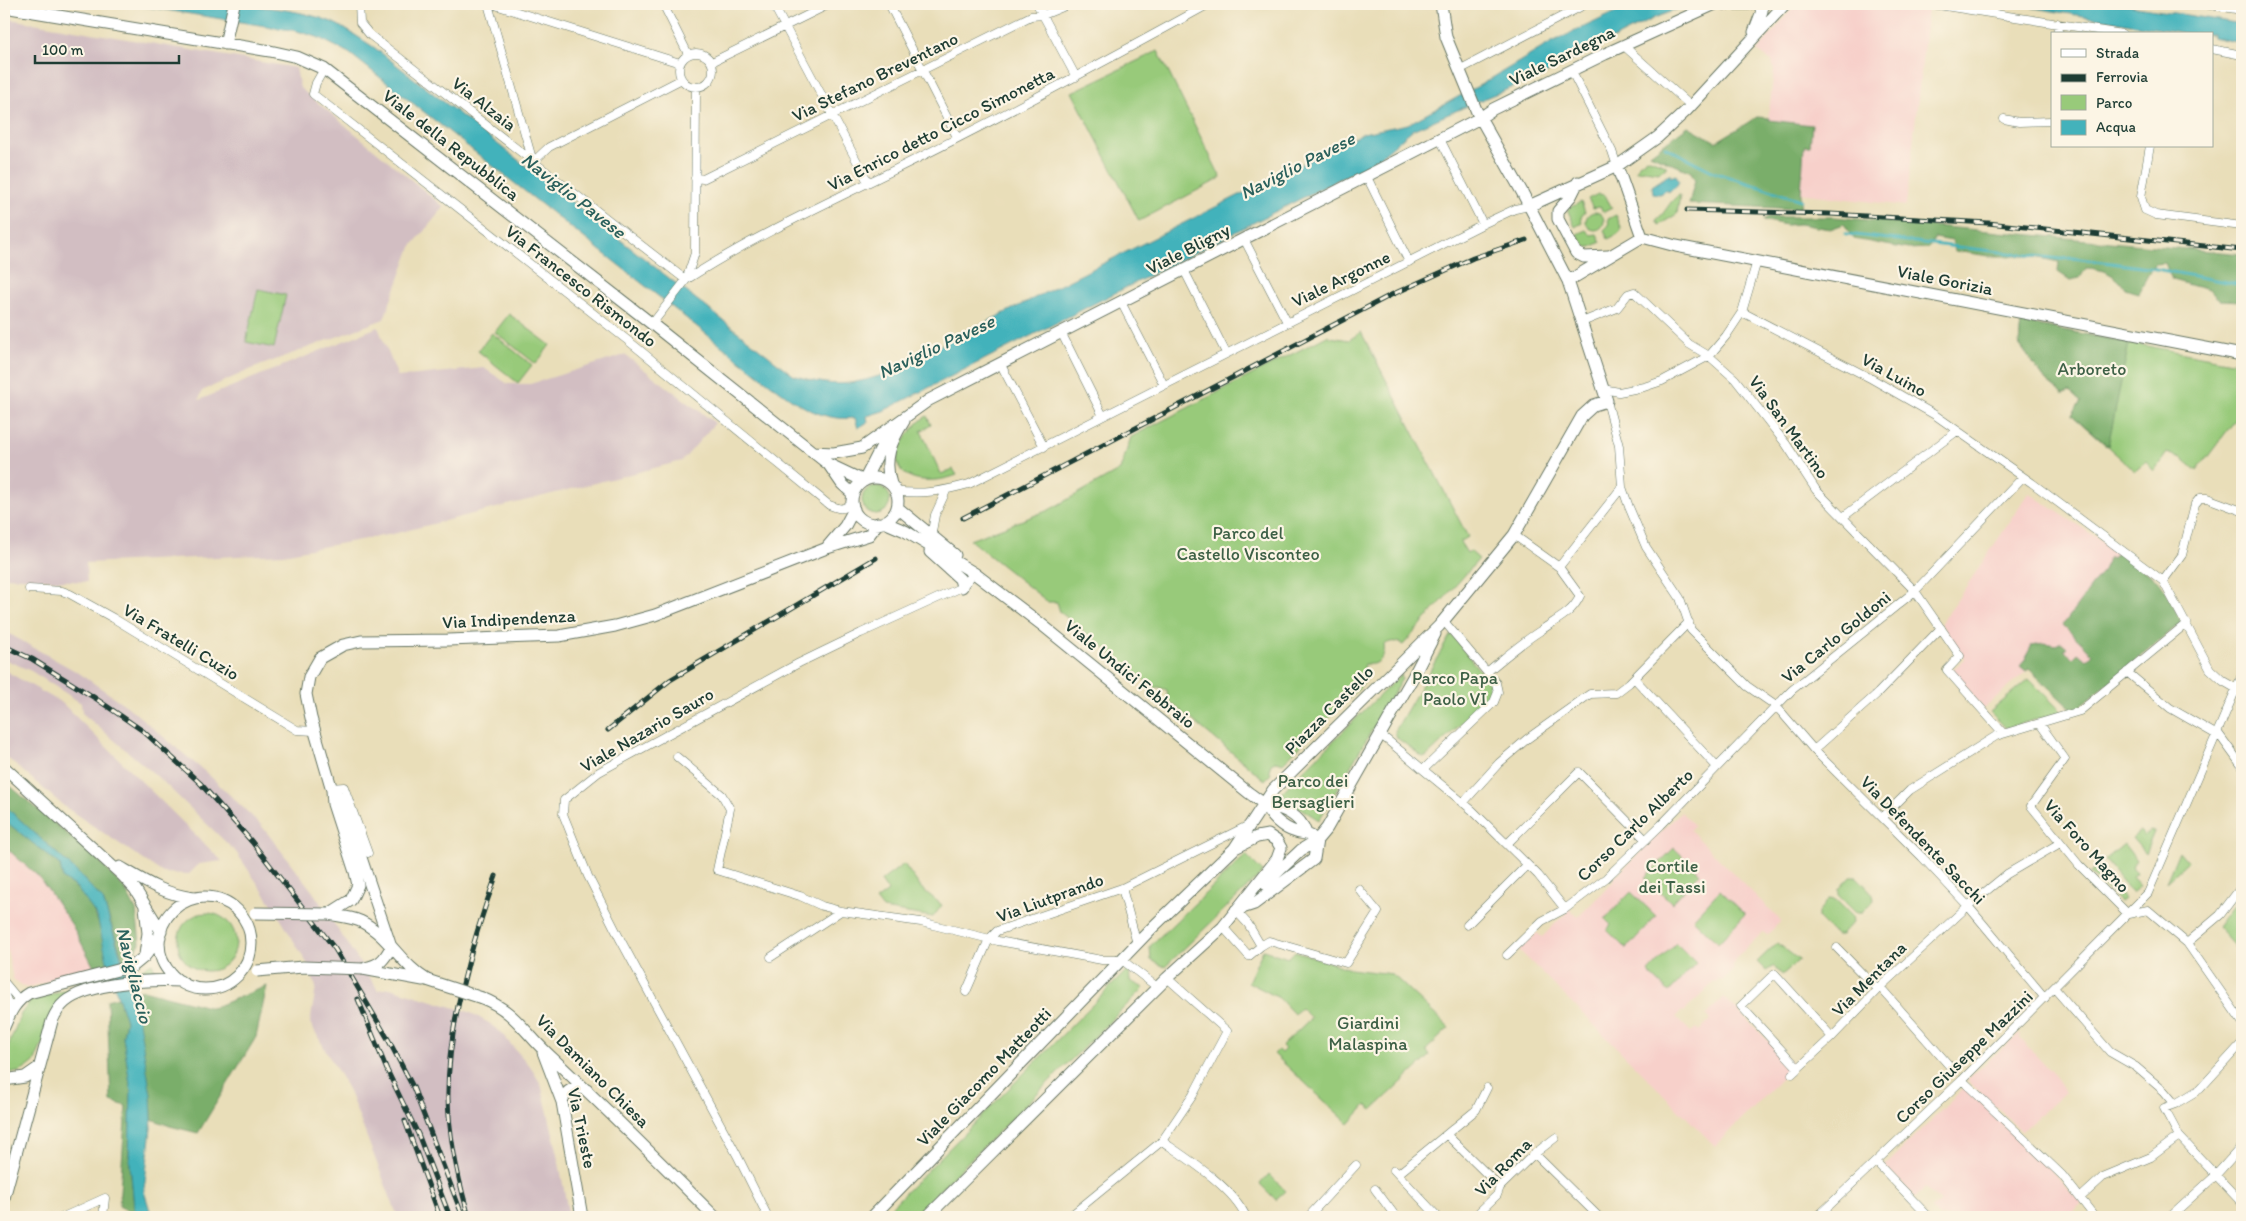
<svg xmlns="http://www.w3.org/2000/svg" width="2246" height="1221" font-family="Itim,sans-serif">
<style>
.built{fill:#f7d0ca}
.industrial{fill:#d2bec2}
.green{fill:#98ca7a;stroke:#5c8457}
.forest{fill:#7aae6a;stroke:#4c764f}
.water{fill:#43b2bb;stroke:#317878}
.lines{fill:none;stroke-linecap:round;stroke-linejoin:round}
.stream{stroke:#43b2bb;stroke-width:3}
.street-casing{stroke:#667563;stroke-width:9}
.secondary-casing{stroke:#667563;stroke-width:13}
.street{stroke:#fff;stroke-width:8}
.secondary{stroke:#fff;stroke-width:11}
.rail-casing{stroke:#1f3d34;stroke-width:5}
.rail{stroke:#fcf5e5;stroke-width:3;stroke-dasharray:9;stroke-linecap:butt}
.secondary-bridge-casing{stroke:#667563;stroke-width:13;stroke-linecap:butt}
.secondary-bridge{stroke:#fff;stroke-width:11}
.labels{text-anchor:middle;stroke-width:4.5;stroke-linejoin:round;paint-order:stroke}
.street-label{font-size:18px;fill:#1f3d34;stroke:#fcf5e5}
.park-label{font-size:18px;fill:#3d6046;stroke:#fcf5e5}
.water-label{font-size:19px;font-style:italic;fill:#2a605c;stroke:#fcf5e5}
</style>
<rect width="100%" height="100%" fill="#fcf5e5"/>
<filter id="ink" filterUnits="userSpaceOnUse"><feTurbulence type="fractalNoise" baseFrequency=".02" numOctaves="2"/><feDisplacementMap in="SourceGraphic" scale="10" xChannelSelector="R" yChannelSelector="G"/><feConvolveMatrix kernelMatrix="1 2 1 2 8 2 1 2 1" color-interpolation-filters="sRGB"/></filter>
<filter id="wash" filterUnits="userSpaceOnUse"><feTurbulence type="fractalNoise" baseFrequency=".0096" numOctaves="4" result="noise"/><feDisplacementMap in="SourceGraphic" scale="20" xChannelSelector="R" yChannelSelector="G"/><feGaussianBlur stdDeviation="1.12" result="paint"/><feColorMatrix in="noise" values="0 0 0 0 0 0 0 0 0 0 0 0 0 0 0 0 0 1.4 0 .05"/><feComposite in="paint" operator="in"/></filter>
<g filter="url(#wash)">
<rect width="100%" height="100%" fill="#e9deb9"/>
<path class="built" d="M1815,4H1901L1928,8L1906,206L1799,193L1804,146H1810L1792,123L1768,120L1774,70L1772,61L1757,51L1795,5Z
M2029,493L2108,545L2160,582L2071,709L2029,669L1983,709L1952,670L1965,659L1941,624Z
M1681,812L1694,825L1690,830L1781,921L1767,935L1763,932L1734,960L1736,962L1732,966L1734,969L1722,981L1719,979L1716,983L1714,982L1684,1012L1682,1011L1676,1017L1691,1032L1696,1028L1699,1031L1710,1020L1706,1015L1724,997L1794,1066L1715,1146L1519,950L1537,933L1542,937L1570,909L1578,917L1615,880L1614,878Z
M4,846L39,877L72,925L95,969L26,988L13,979L7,949L4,948Z
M2019,1033L2021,1035L2019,1037L2054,1075L2065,1092L2021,1132L1997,1106L1995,1107L1967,1080Z
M1966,1086L2056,1175L2082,1204L2069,1217H1939L1931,1209L1940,1201L1925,1187L1916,1198L1885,1166Z"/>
<path class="industrial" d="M4,18L296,68L300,88L444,207L411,247L384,319L254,368L202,391L199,400L378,327L398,377L484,368L508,384H530L625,355L715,423L682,461L393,534L283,554L86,563L87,582L4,577Z
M4,631L79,673L128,707L210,776L261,825L313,892L378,990L390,988L469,1012L489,1023L501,1033L529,1065L541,1084L556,1146L569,1217H398L348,1089L310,1023L316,987L307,963L271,903L236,852L159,778L82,713L81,703L31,671L4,659Z
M4,670L62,703L222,861L199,864L189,874L163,873L65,807L4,755Z"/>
<path class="green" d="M1158,51L1221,178L1139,221L1072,92Z
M1647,158L1666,165V168L1658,172L1645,170L1636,171L1639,164Z
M1598,194L1605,195L1612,208L1604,212L1600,207L1593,208L1588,199Z
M1679,195H1680L1677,214L1659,225L1656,220C1666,213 1669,201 1679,195Z
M1581,202L1585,212L1581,217L1582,223L1575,227L1568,211L1571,207Z
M1586 221a9 9 0 1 1 18 0a9 9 0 1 1-18 0Z
M1616,215L1622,229L1618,234L1608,239L1604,230L1609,225L1608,219Z
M1586,230L1591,235L1597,234L1601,242L1591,247H1586L1577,234Z
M258,289L286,295L274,348L246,342Z
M509,314L550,345L536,364L495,332Z
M2021,322L2242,364V411L2197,471L2182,458L2167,453L2154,471L2146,462L2135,471L2072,415L2081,402L2070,392L2063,394L2047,382L2019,344Z
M1361,332L1468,537L1460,542L1467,553L1470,551L1479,559L1403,645C1396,640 1390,641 1384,645C1386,658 1378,666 1365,664L1362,676L1365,682L1283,763L1277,761L1271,764L1269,770L1271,774L1265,780L1168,700L1167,690L1158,687L1154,688L1060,612L1057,602H1048L970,540L1049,510L1120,470L1131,437L1329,335L1330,337L1349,340Z
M492,333L532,365L518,383L478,351Z
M927,416L931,425L921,431L941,474L953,469L957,475C920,489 875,475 910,432C915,426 920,420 927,416Z
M862 500a14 14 0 1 1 28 0a14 14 0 1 1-28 0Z
M1451,634L1490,684L1493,694L1426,757H1423L1397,738L1395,731Z
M1401,674L1402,679L1319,820L1284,798L1285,796L1281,793Z
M2029,679L2062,712L2006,728L1990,712Z
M2140,831L2144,836L2150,831L2154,832L2145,853L2132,838Z
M2124,844L2137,861L2132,867L2136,874L2132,877L2140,886L2132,893L2105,860Z
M1674,848L1700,873L1672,903L1645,877Z
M2179,851L2188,862L2166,882Z
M1246,855L1263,872L1165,967L1151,960L1150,946Z
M904,864L921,888L942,905L933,917L883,909L876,900L888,891L881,881Z
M2097,867L2124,899L2120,902L2090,873Z
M1850,877H1857L1873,894L1874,900L1862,913H1856L1839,896V889Z
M1720,890L1745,914L1718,943L1693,919Z
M1631,892L1656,916L1626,949L1607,930L1611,925L1605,919Z
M2242,893V955L2217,927Z
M1829,899L1836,900L1852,916L1853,922L1841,935H1835L1818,918V912Z
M178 942a29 29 0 1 1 58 0a29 29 0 1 1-58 0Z
M1676,943L1696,963L1669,992L1648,972Z
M1777,943L1799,960L1782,975L1774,966L1766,971L1757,962Z
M1263,950L1288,958L1295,951L1350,969L1392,974L1449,1028L1426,1050L1430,1056L1372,1110L1366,1105L1349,1124L1274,1054L1278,1050L1281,1053L1285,1049L1282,1046L1311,1018L1301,1008L1294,1014L1279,998L1248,982Z
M152,963L157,975C137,976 87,981 71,993C64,997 39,1050 35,1061C26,1069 15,1078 4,1068V1057L21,1014L30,1001L83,985L136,973Z
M1129,968L1130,981L1144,988L912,1217H881Z
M1269,1174L1286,1191L1276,1200L1260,1184Z"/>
<path class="forest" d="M1757,117L1769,118V120L1812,125L1810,146H1804L1800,209L1689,204L1695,180L1691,172L1650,154L1688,126L1716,142Z
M1769,217H1834L2242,254V301L2220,300L2209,290L2172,280L2165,263L2154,264L2138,293L2125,289C2118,275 2101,268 2086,268L2080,278L2070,280L2058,272L2059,262L2030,256H1989L1955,251L1952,241L1935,238L1928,248L1908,249L1854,239L1844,224L1830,229L1799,224L1786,225L1762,220Z
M2021,322L2129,343L2108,446L2072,415L2081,402L2070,392L2063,394L2047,382L2019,344Z
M2117,552L2160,582L2182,622L2077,709H2071L2029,669L2026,671L2020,666L2026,659L2025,658L2032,645L2043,643L2056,645L2061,642L2067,647L2064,650L2073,658L2078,653L2086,660L2093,654L2063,625L2102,572L2109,557L2112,558Z
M4,781L97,859L125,889L136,910L140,943L130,960L124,962L103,900L75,870L4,805Z
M4,820L60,865L63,879C95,897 103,931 108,966L95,969L72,925L39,877L4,846Z
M267,986L256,1037L198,1133L170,1126L152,1119L151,1095L133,993L143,990L212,1008Z
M118,997L126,1021L123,1036L131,1091L129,1154L135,1217H133L132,1213L119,1206L126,1106L111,1101L107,1000Z"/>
<path class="water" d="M128,4C190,4 276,0 332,22C347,29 361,39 375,48L793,375C829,386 843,387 879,376L1363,133L1408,124L1482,84L1552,42L1633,4H1691L1654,18L1537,78L1490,96L1412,130L1375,161L883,411L867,416L868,422L858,428L855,418C816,422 791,399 761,377L349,53L317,37L297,31Z
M2010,4H2119L2242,24V43L2212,37V34H2191Z
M1670,174V177L1676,175L1679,181L1676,187L1668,192L1667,190L1659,194L1653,193L1652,186Z
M4,805L75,870L103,900L136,1004L151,1095L152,1119L144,1191L152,1217H135L129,1154L131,1091L123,1036L126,1021L108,966L97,916L76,887L63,879L60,865L4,820Z"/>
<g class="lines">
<path class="stream" d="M1665,147L1716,173L1801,200
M1846,234L2061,259L2073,258L2156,269L2242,285"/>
</g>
</g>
<g filter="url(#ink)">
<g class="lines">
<g class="street-casing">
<path id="street" d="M359,4L360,23L370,35L686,280
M488,4L533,162
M492,4L680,63
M663,4L688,54
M773,4L868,182
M889,4L957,137
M1037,4L1076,77
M1932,4L2122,34
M2204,4L2242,10
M2057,23L2058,32L2060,34
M1624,46L1691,106
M2212,49L2242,55
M679 70a17 17 0 1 1 34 0a17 17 0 1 1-34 0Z
M712,62L830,4
M324,69L316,83L313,94L636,347L829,505C839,509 844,511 852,502
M1459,70L1586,4
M1571,70L1612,151L1617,166
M2004,119L2019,122L2052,121
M1440,139L1483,224
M2150,146L2141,197L2145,210L2156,215L2242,226
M533,162L549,147L680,80
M1367,177L1409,262
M695,178L703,179L1031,16L1043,15L1070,4
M1244,239L1287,322
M1184,270L1226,353
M686,280C751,238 821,206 890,172C998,119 1104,62 1209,4
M1121,302L1164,385
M1742,312L1872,379L1935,415L2032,483L2163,581L2210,669L2223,681L2237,689L2242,695
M1582,322L1617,308L1628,294L1634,292L1689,344L1709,356L1735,379L1786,444L1816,490L1915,591L1960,656L1947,670L2003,733
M652,324L686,280L695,253L696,88
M1061,332L1103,416
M1000,363L1044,447
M1603,389L1619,392L1644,387L1662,381L1709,356L1726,336L1742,312L1757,261
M1607,401L1619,446L1622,487L1629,507L1646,547L1680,598L1691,630L1747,686L1776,706L1814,750L1922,857L1968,906L2045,998
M895,491C921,495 944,491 969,484L1483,224L1515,209L1529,206
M1843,517L1957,431
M931,537L935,515L946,491
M1559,567L1622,487
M2163,581L2182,555L2195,504L2200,498H2207L2242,511
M29,589L62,591L70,594L113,618L297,730L314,731
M1487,672C1504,658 1521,643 1540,631C1555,620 1572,614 1580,596L1559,567L1514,535
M2127,672L2170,708L2217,735
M1634,678L1717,767
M2040,724L2065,759L2031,806L2079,865L2128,914
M2218,733L2242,766
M1380,734L1472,810L1538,875L1565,909
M1814,750L1878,693L1941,628
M677,757L722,795L730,809L717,870L800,896L822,906L841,911L921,922L998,941L1102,960H1122L1157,987
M1424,769L1494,702L1498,692L1496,683L1443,620
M331,788L344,787L368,853
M1463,803L1499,763L1527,739L1590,694L1616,693L1629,683L1689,622
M1883,817L1910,790L1996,736L2080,711L2187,623
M1507,844L1579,772L1646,840
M1122,888L1137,944
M2128,914L2148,910L2187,943L2242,1022
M1467,925L1527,865
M1223,927L1249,956L1261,946L1248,924L1236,911
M2187,943L2220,915L2242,886
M1261,946L1269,941L1346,963L1378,912L1359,889
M1837,948L1877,989
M1507,955L1542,921L1565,909L1606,878L1661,825L1792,690L1915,591L2023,477
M771,957L841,911
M4,982L19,1000
M1880,987L1954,1071
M2055,989L2110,1052L2136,1067L2164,1091L2175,1104L2164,1108L2179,1136L2242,1203
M966,992L989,939L997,931L1122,888L1249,825
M4,993L11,1011
M1798,1068L1741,1006L1771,977L1775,974L1832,1037
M1792,1074L1832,1037L1880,987L1968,906L2007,874L2060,843
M1962,1080L2062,1175L2095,1217
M2175,1104L2200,1089L2242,1043
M1447,1135L1500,1187
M1162,1141C1188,1159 1234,1188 1246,1217
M1535,1154L1599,1217
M1877,1163L1929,1217
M1394,1170L1438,1217
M1398,1174L1476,1110L1487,1088
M1375,1189L1396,1217
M2080,1198L2103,1177L2151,1157L2179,1136
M63,1217L105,1198L103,1217
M768,1217L737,1155L619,937L588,876L563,814L564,800L599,772L619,761L799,663L861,633L962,587L974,573
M1069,1217L1162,1141L1193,1095L1227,1031L1167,978
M1308,1217L1356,1165
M1474,1217L1497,1195L1500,1187L1533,1155L1555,1138
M1817,1217L1962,1080L2148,893L2242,675
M2170,1217L2215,1176L2242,1146"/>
</g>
<g class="secondary-casing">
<path id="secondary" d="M1724,4H1749
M4,7L270,51L297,57L324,69L652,324L828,464L864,481
M1754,32L1762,11L1759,4
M225,44L234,4
M1617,166L1642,237
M1578,182L1571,196L1558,211V219L1576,253L1584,257L1608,256
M1529,206L1617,166L1658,137L1686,111L1785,4
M1642,237L1676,246L2242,355
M1568,281L1642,237
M812,452L834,453L862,448L929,400L1480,118L1493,109L1605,54L1715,4
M829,465L842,484L853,494
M852 501a23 23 0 1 1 46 0a23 23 0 1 1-46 0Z
M864,481L889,432
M891,484C883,460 891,441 904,421
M898,508L955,555
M884,522L905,531L974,573L1041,624L1249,793C1254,796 1260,802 1266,804C1283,809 1300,814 1306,833
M828,546L845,526L854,509
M930,552L960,579L962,587
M4,767L123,876L135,889L161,931
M332,790L341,798L391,947
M1264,803C1270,816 1282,828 1296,832C1302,834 1306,833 1311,836
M120,867C144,881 166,895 194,898
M1265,884L1301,850L1317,840L1327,828L1413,677L1435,634
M159 943a46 46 0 1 1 92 0a46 46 0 1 1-92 0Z
M145,907L148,933L145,955
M1236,910L1254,904L1314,859L1317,840
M329,914L351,900L358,885L355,872L333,804L332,790L311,718L306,694L309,677L320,658L343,645L361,641L448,640L559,636L615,626L655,615L827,548L869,535L878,523
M329,914C339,916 350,917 360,921C388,934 401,965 427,980
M365,968C380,965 384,960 391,947
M363,969L423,980
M482,998C515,1011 524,1032 548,1054C605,1107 660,1162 715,1217
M4,1027C10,1013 15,1001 29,993L133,966L144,957L160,937
M543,1052L562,1102L582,1217
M4,1080L25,1077L38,1068
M562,1102C565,1090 575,1085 587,1090
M4,1198L52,1021C55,1014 59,1007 65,1002C88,983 151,979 180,981
M872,1217L1153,927L1234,849L1273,790L1439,626L1514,535L1582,416L1594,405L1607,401L1568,281L1522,192L1477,112L1446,37L1441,4
M927,1217L1167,978L1223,927L1277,859L1281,848L1277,841L1268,835L1257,837L1235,848"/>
</g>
<use href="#street" class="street"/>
<use href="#secondary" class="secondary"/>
<g class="rail-casing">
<path id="rail" d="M1687,210L1830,214L1988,223L2242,250
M963,518L1391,295L1473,258L1526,240
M4,646L32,659L95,698L143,731L200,783L252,842L335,949L388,1039L413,1087L463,1217
M608,730L670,680L876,558
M358,999L387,1070L418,1134L450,1217
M405,1121L440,1217
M467,1210C457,1174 449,1136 448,1098C447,1028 472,941 496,876"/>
</g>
<use href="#rail" class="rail"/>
<g class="secondary-bridge-casing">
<path id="secondary-bridge" d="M255,913L329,914
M257,971L303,967L363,969
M427,980L482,998"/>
</g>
<use href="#secondary-bridge" class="secondary-bridge"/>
</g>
</g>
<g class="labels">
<g class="street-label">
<text transform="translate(1562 56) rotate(-26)" y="6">Viale Sardegna</text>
<text transform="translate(875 77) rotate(-26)" y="6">Via Stefano Breventano</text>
<text transform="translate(484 104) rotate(38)" y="6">Via Alzaia</text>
<text transform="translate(941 129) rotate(-27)" y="6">Via Enrico detto Cicco Simonetta</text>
<text transform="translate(451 145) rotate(38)" y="6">Viale della Repubblica</text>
<text transform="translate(1188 249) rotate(-27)" y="6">Viale Bligny</text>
<text transform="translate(1341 279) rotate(-26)" y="6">Viale Argonne</text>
<text transform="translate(1945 280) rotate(11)" y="6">Viale Gorizia</text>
<text transform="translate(581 286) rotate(38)" y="6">Via Francesco Rismondo</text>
<text transform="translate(1894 375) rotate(29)" y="6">Via Luino</text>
<text transform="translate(1789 427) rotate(54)" y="6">Via San Martino</text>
<text transform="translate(509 619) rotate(-3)" y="6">Via Indipendenza</text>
<text transform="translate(1836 637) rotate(-39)" y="6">Via Carlo Goldoni</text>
<text transform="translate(181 642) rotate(31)" y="6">Via Fratelli Cuzio</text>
<text transform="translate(1130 674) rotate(39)" y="6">Viale Undici Febbraio</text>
<text transform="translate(1329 710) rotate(-45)" y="6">Piazza Castello</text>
<text transform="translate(647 730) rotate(-30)" y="6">Viale Nazario Sauro</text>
<text transform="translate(1635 825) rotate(-44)" y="6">Corso Carlo Alberto</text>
<text transform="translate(1923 840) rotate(46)" y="6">Via Defendente Sacchi</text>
<text transform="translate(2087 846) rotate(48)" y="6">Via Foro Magno</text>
<text transform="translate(1050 898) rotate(-20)" y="6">Via Liutprando</text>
<text transform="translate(1869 979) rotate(-45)" y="6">Via Mentana</text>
<text transform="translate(1964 1057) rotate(-44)" y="6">Corso Giuseppe Mazzini</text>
<text transform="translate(593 1071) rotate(45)" y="6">Via Damiano Chiesa</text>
<text transform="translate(984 1077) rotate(-46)" y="6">Viale Giacomo Matteotti</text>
<text transform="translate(582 1128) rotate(78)" y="6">Via Trieste</text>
<text transform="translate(1503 1167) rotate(-46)" y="6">Via Roma</text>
</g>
<g class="park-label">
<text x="2092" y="375">Arboreto</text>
<text x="1248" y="539">Parco del<tspan x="1248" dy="21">Castello Visconteo</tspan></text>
<text x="1455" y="684">Parco Papa<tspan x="1455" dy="21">Paolo VI</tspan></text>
<text x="1313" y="787">Parco dei<tspan x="1313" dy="21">Bersaglieri</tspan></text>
<text x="1672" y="872">Cortile<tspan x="1672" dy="21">dei Tassi</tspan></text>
<text x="1368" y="1029">Giardini<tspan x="1368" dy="21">Malaspina</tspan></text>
</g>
<g class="water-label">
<text transform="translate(1297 165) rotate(-27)" y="7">Naviglio Pavese</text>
<text transform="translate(574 195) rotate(38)" y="7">Naviglio Pavese</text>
<text transform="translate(936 346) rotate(-25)" y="7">Naviglio Pavese</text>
<text transform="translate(135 975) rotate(76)" y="7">Navigliaccio</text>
</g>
</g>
<rect width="2246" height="1221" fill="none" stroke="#fcf5e5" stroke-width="20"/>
<rect x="2051" y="32" width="162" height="115" fill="#fcf5e5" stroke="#a4ab9e"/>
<rect x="2061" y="49" width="25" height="8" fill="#ffffff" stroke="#a4ab9e"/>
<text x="2096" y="58" font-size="15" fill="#1f3d34">Strada</text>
<rect x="2061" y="74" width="25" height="8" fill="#1f3d34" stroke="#a4ab9e"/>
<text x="2096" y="82" font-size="15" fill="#1f3d34">Ferrovia</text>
<rect x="2061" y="95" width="25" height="15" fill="#98ca7a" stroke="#a4ab9e"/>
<text x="2096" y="108" font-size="15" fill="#1f3d34">Parco</text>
<rect x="2061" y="120" width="25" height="15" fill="#43b2bb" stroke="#a4ab9e"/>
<text x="2096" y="132" font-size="15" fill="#1f3d34">Acqua</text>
<path d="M35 55v8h144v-8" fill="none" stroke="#1f3d34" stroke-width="2.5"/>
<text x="42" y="55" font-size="15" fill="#1f3d34" stroke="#fcf5e5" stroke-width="4" paint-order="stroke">100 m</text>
</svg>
